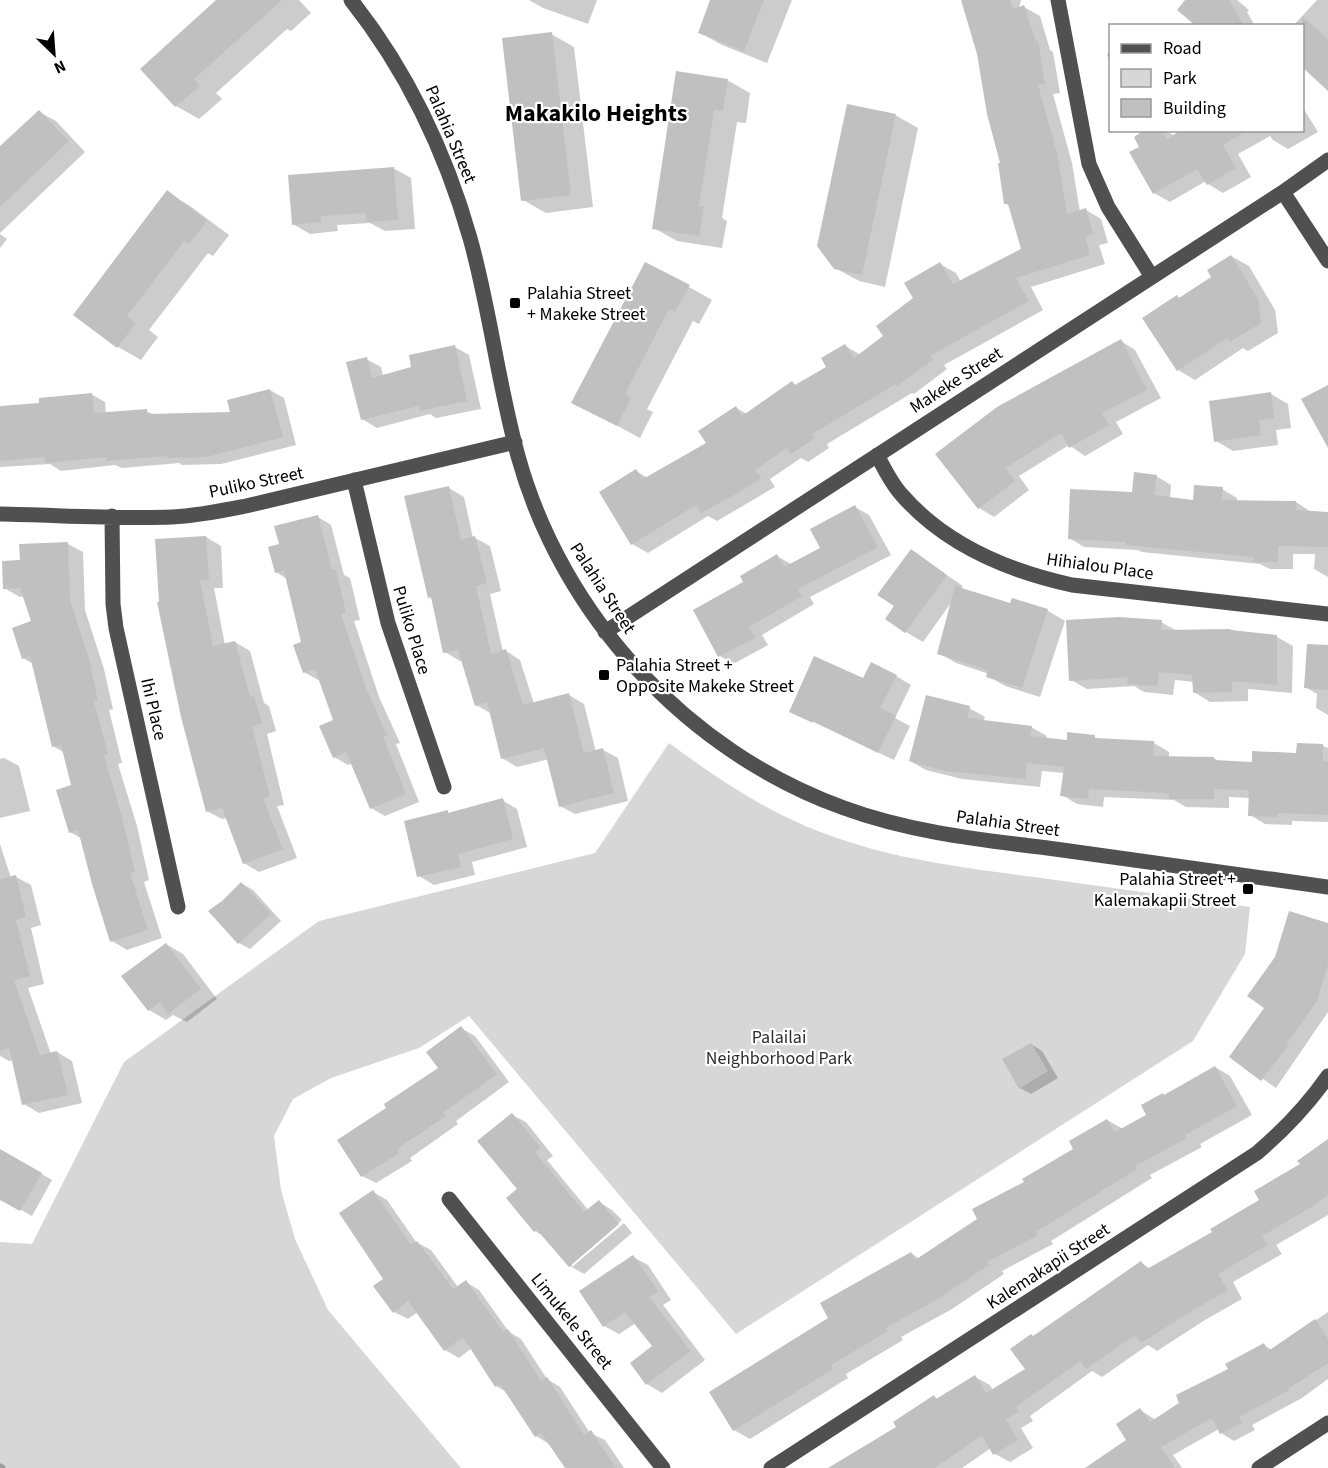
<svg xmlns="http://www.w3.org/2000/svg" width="1328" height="1468" font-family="'Source Sans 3',sans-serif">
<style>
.green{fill:#d7d7d7}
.shadow{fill:#0003}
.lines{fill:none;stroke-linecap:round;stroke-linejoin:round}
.stream{stroke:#9e9e9e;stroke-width:7}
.building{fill:#c0c0c0}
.minor{stroke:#505050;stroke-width:15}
.poi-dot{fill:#000;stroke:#fff;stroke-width:2}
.labels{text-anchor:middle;stroke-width:4.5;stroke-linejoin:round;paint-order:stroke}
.street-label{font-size:18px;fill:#000;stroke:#fff}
.poi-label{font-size:18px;fill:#000;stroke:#fff;text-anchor:start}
.park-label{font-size:18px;fill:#2e2e2e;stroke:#fff}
.district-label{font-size:24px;font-weight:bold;fill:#000;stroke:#fff}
</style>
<rect width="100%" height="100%" fill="#fff"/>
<path class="green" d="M669,743C720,781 773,816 834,837C899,860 966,868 1034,877C1106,887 1178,897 1250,907L1245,954L1193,1041L736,1334L469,1016L419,1048L331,1078L293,1099L274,1136L281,1190L295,1239L328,1310L461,1468H0V1242L32,1244L124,1062L319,921L595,853Z"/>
<path class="shadow" d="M218,0H299L311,13L291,31L287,29L216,93L222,99L199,119L176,106L142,69Z
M529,0H597L588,24L543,8Z
M712,0H792L767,63L722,45L699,32Z
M976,0H1021L1019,8L1024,7L1040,16L1050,50L1053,52L1060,93L1053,94L1072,163L1080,212L1086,210L1101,219L1108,243L1099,245L1105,264L1031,287L1043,310L944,365L947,369L914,394L912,393L827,444L829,448L808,462L801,458L770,479L775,487L717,521L708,516L648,553L632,544L636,471L648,478L708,444L736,408L747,414L792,383L797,386L828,367L845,346L861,355L885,337L940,264L956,273L961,282L1023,249L1010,206L1006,204L1002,164Z
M1187,0H1237L1249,10L1247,12L1255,26H1198Z
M1317,0H1328V89L1302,26H1293Z
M551,34L574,47L593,207L546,213L523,200Z
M1110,53V65L1107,54Z
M727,80L750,93L746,123L737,122L722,218L727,221L722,248L677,241L654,228Z
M1302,106L1318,132L1288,149L1273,140L1270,136L1238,154L1251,177L1223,193L1208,184L1206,181L1170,202L1154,193L1141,147L1147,130H1165L1175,136L1184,130H1302Z
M39,112L56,121L85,152L0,233V148Z
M895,115L918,128L885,287L859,281L835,268Z
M393,168L411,178L415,229L385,231L370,223L337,225L338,231L310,234L293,224Z
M167,192L190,206L229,235L213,256L208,253L149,330L158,337L141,360L118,347L75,315Z
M0,234L7,239L0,248Z
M1231,256L1249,266L1275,310L1278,333L1248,351L1243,348L1195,380L1178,370L1177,297L1181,298L1213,278Z
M689,287L712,300L699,324L693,321L647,409L653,412L640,438L573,402Z
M1121,341L1135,350L1161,398L1116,422L1123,434L1085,456L1069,445L1019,476L1029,490L994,517L979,508L938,455Z
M455,347L469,355L481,409L436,418L430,414L377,428L362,419L366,359L381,367L383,376L413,369Z
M270,390L284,398L296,445L221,464L182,465L179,463L122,468L115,465L61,471L50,464L0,467V408L41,404L91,394L105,402L106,414L146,411L155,415L232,414Z
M1271,394L1288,404L1291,428L1276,430L1278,445L1233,451L1216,441Z
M1156,476L1171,485L1170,499L1194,502L1222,489L1237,498V502H1296L1311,512L1328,513V577L1314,569L1315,554H1293V569H1270L1260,564L1142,552L1137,550L1084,547L1069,538Z
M449,488L464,497L473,538H475L490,546L501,591L490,594L503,652L506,651L520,660L534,704L569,695L584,704L596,752L603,750L618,758L628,801L575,814L560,806L549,759L517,767L502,758L492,714L476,705L462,660L460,661L445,652L433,599L429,597Z
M855,507L869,515L891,555L810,597L814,604L762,635L768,645L733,664L720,656L745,583L777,556L791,564L822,549Z
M318,517L331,525L344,575L350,578L360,620L354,621L379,697L400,743L396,744L419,802L385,816L371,808L352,763L348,765L334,757L335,720L321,679L318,680L304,672L302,643L287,579L276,572L280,545Z
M206,537L221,546L223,588H214L225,645L235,642L250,651L264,703L269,706L276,731L267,734L284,805L277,806L297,858L259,872L244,863L227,818L222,819L207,811L161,603L157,540Z
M68,544L83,552L85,610L104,669L113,709L109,710L122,763L118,764L137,826L149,880L144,882L162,938L127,950L112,941L82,839L70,832L73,786L65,753L53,746L33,664L23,658L33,622L25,596L20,597L4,588L21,561Z
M911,551L963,586L961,589L1011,605L1013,600L1048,611L1065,621L1040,697L1005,686L988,676L989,674L956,663L939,653L953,600L923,642L906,632L896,606Z
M1161,622L1177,631L1277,637L1293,646L1292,693L1248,689V701L1210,702L1194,692V682L1175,680L1173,695L1144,692L1134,686L1087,689L1071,680Z
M1328,647V715L1316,708L1317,694L1305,687Z
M896,676L911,685L895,718L910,726L894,760L790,711L864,680Z
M969,708L985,717L983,722L1031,727L1047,736L1046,739L1068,741L1094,737L1100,740L1154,743L1169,752V758H1214L1220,762L1253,763L1298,754V745L1323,746L1328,748V822L1292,821V825L1265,824L1250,815V798L1229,797V808L1186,807L1174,800L1104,797L1103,807L1077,804L1062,795L1064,773L1042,771L1040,787L962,779L926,770L910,761Z
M4,758L19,766L30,811L0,818V759Z
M502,800L517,809L527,847L472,862L475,875L434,885L419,876L447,812L450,814Z
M0,844L11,878L16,877L31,885L41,925L31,928L44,984L28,988L51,1054L57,1052L72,1061L82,1103L39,1113L24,1104L13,1060L9,1061L0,1056Z
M241,883L253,890L281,921L250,949L239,943L223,902Z
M1328,925V1012L1276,1088L1231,1057Z
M166,944L183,954L217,999L187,1022L173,1015L166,1020L149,1010L123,976Z
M461,1028L475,1036L509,1082L456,1121L458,1124L410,1158L412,1161L376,1183L362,1176L389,1108L440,1068Z
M1031,1044L1042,1051L1058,1078L1031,1094L1020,1088Z
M1215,1067L1230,1076L1252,1115L1200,1144L1202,1147L1150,1175L1152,1178L1051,1241L1053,1244L1002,1271L1004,1274L952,1309L901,1337L903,1340L846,1374L848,1378L750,1439L734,1430L830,1318L911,1253L920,1259L979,1219L1026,1182L1076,1149L1107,1120L1123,1129L1148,1116L1165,1096Z
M512,1115L526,1122L553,1156L547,1160L589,1211L599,1202L612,1210L622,1220L572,1263V1267L624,1223L632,1233L584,1274L570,1266L545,1237L535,1231L519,1190Z
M1328,1141V1215L1276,1245L1282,1254L1233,1282L1242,1299L1205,1320L1157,1351L1148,1345L1102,1377L1092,1371L1030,1416L1033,1421L1021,1428L1033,1448L1010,1462L995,1454L991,1448L962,1468H841L898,1427L934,1397L938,1399L975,1377L990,1385L993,1391L1027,1370L1034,1337L1141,1263L1151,1269L1214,1232L1261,1200Z
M4,1152L52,1180L32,1216L0,1198V1159Z
M373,1192L387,1200L416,1242L431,1250L458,1287L466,1282L479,1290L509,1332L521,1339L547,1379L560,1387L590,1433L605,1440L624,1468H567L549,1444L536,1436L508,1393L496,1386L472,1348L459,1358L445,1350L418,1312L408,1319L394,1312L385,1279Z
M633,1257L648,1265L671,1300L663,1305L705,1360L662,1393L647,1384L632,1364L654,1347L636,1323L619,1334L604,1326Z
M1328,1312V1379L1302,1398L1252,1425L1255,1430L1234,1441L1221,1433L1219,1429L1173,1455L1182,1468H1088L1128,1440L1140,1410L1156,1420L1264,1345L1272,1350Z"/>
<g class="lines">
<path class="stream" d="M0,1467L2,1468"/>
</g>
<path class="building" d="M216,0H282L194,79L200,86L175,107L140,69Z
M710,0H764L744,51L698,33Z
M961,0H1010L1013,9L1024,5L1036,42L1038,41L1045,84L1038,85L1057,153L1067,214L1086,208L1093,234L1085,237L1090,255L1016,278L1029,301L930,356L933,360L897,386L896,384L812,434L815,438L791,454L787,448L755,470L761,478L738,493L701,513L696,505L631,545L599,492L636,469L643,479L706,443L698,431L736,406L742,416L792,381L795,385L826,367L821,358L845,344L854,358L883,336L876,326L913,298L904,283L940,262L953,284L1021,249L1008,204H1004L998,163H1000L987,114L977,54Z
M1185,0H1229L1244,26H1196L1177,10Z
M1302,16L1328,39V91L1302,67Z
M552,32L571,195L521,201L502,38Z
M676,71L728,79L723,111L714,110L699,206H704L699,236L652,229Z
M847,104L896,114L862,275L834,269L817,246Z
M39,110L69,141L0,207V146Z
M1144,130H1162L1167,139L1181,130H1248L1223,145L1236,168L1207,185L1197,169L1153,194L1129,152L1139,147L1134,137Z
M394,167L398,220L366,222V213L321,216V222L292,225L288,175Z
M167,190L207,221L189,244L184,241L127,316L136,323L117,348L73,315Z
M1231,255L1258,299L1261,323L1230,342L1227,338L1177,371L1142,318L1177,295L1179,298L1211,277L1207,270Z
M645,262L690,285L675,312L669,309L625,394L631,398L617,426L571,403Z
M1121,339L1147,390L1102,413L1109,425L1069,448L1061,433L1005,468L1015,481L978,509L935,454L997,407Z
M455,345L467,401L420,411L419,406L361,420L346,362L367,357L372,378L411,367L409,355Z
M1328,385V448L1301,399Z
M270,389L283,437L207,457L167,458V456L106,461V457L45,463V457L0,461V406L39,403V398L92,393L94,413L147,409V414L230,412L227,400Z
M1271,392L1274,418L1259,420L1261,435L1214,442L1209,401Z
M1134,472L1157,475L1154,495L1193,500L1194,485L1223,487L1221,500L1296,501V510L1328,512V547L1278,546V562H1253V557L1126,545V542L1068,539L1070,489L1132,492Z
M449,486L461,540L475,536L487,583L476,586L491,654L506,649L523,705L569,693L584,753L603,748L614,793L559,807L544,748L501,759L487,702L475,706L458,650L443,653L431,597L428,598L404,496Z
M855,505L878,547L798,589L802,596L749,627L755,638L718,657L693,610L743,582L740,576L777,554L784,567L820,548L810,529Z
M318,515L332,570L336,569L346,613L341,614L366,688L387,735L383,737L406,794L370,809L346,752L333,758L319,726L333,720L315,669L303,673L293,645L301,642L284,571L275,573L268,547L279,544L274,526Z
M206,536L209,580H200L213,646L235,641L250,697L254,696L262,723L252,726L270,797L263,798L283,849L243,864L222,808L206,812L181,717L157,602H159L155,539Z
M68,542L70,600L89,659L98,701L94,702L108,754L104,755L122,817L135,872L130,873L148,930L110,942L92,884L78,830L69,833L56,790L71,785L61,745L52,747L30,656L22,659L12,628L31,621L20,588L3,589L2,561L20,560L19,544Z
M911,549L947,575L905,633L885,619L894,606L877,595Z
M955,586L1010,603L1012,598L1048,609L1022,688L986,677L988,670L937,654Z
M1119,617L1162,620L1161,630L1231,629V630L1277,635V685L1232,681V692L1193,693L1192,675L1159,672L1157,686L1127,684L1128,677L1069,681L1066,620Z
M1307,644L1328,645V690L1304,688Z
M814,656L863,678L871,662L897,675L880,708L896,716L878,753L813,721V723L789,712Z
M926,695L970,706L967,718L1032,726L1030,736L1067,740V732L1095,735V738L1154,741L1153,756L1214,757V760L1252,762V751L1296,753L1297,743L1323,744V761H1328V815L1277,813V817L1248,816L1249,790L1214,789V799H1169V793L1089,789L1088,799L1060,796L1064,767L1027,763L1025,779L945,771L909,761Z
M503,798L513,839L458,854L461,867L417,877L404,821L448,810V813Z
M16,875L26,917L16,920L30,976L14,980L40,1055L57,1051L68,1095L22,1105L9,1048L0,1051V879Z
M241,882L271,914L238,944L208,911L222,901Z
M1289,911L1328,923V964L1317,1001L1286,1045L1288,1046L1261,1081L1229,1057L1264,1008L1247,996L1275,957Z
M166,943L201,989L168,1014L160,1002L148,1011L121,976Z
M461,1026L497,1074L443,1113L446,1116L397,1149L399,1153L361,1177L337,1140L386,1108L384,1104L438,1068L426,1052Z
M1031,1043L1048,1071L1019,1089L1002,1059Z
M1215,1066L1237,1106L1185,1135L1187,1138L1135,1166L1137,1169L1036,1232L1038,1235L987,1262L989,1265L936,1300L886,1328L888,1331L831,1365L833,1369L733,1431L709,1392L828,1318L820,1303L911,1252L915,1260L977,1219L972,1209L1024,1182L1022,1179L1073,1149L1069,1141L1107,1119L1115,1132L1146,1115L1141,1105L1163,1093L1164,1095Z
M512,1113L541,1148L535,1152L584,1212L599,1200L619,1224L569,1267L537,1230L534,1232L506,1198L517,1189L477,1141Z
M1328,1139V1195L1308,1209L1262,1236L1267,1245L1218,1274L1228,1290L1190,1312L1141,1343L1135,1335L1086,1369L1080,1361L1016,1407L1019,1412L1006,1419L1018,1440L993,1455L982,1435L935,1468H828L896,1427L893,1422L934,1395L936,1399L975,1375L986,1393L1025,1369L1010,1349L1031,1334L1033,1336L1141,1261L1147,1269L1212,1232L1210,1229L1259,1200L1254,1191L1300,1164L1297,1161Z
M0,1149L42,1173L20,1211L0,1200Z
M373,1190L411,1245L417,1241L453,1289L466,1280L503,1332L508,1329L541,1381L547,1377L584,1435L591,1430L616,1468H565L541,1433L535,1437L500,1384L495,1387L463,1337L444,1351L408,1301L393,1313L373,1286L383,1279L339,1213Z
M633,1255L658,1291L649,1297L691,1351L646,1385L630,1363L652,1346L625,1312L603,1327L579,1291Z
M1315,1319L1328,1339V1363L1288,1389L1289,1390L1239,1417L1242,1423L1220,1434L1212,1418L1161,1447L1175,1468H1085L1126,1440L1116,1424L1140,1408L1150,1422L1179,1403L1176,1395L1228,1369L1225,1364L1264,1343L1268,1351Z"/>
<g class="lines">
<path class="minor" d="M351,0C408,72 445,150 470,238C490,309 498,384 518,456C562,616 688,752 844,808C912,833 984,840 1055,849C1146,862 1237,875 1328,887
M1058,0L1089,164L1108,207L1152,277
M1283,192L1328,261
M877,455C884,468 891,483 901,494C945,545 1008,571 1072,585L1328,614
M354,480L388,623L444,787
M0,514C57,515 115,519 172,517C197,516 221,511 246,506L515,442
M112,516L113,604L116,628L178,907
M605,632L1283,192L1328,160
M449,1199L663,1468
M771,1468L1257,1153C1284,1130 1307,1106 1328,1076
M1259,1468L1328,1423"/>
</g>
<g class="poi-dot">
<rect x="509" y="297" width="12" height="12" rx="3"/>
<rect x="598" y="669" width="12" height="12" rx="3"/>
<rect x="1242" y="883" width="12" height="12" rx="3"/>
</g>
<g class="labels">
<g class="street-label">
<text transform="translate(451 134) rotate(67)" y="6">Palahia Street</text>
<text transform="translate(956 380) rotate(-33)" y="6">Makeke Street</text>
<text transform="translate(256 482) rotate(-12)" y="6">Puliko Street</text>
<text transform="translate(1100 566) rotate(8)" y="6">Hihialou Place</text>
<text transform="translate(603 588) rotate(57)" y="6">Palahia Street</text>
<text transform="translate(412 630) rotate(73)" y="6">Puliko Place</text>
<text transform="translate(154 709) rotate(77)" y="6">Ihi Place</text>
<text transform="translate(1008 823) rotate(8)" y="6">Palahia Street</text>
<text transform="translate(1048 1266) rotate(-33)" y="6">Kalemakapii Street</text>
<text transform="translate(572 1321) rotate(51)" y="6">Limukele Street</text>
</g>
<g class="poi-label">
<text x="527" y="299">Palahia Street<tspan x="527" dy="21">+ Makeke Street</tspan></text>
<text x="616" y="671">Palahia Street +<tspan x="616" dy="21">Opposite Makeke Street</tspan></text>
<text x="1236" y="885" text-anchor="end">Palahia Street +<tspan x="1236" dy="21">Kalemakapii Street</tspan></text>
</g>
<g class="park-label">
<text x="779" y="1043">Palailai<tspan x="779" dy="21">Neighborhood Park</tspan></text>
</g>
<g class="district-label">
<text x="596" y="121">Makakilo Heights</text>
</g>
</g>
<rect x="1109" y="24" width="195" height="108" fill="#ffffff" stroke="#999999" stroke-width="1.5"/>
<rect x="1121" y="44" width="30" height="9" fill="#505050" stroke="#999999" stroke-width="1.5"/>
<text x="1163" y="54" font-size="18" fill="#000000">Road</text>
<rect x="1121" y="69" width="30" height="18" fill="#d7d7d7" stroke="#999999" stroke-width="1.5"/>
<text x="1163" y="84" font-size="18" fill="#000000">Park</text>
<rect x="1121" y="99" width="30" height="18" fill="#c0c0c0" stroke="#999999" stroke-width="1.5"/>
<text x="1163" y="114" font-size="18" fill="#000000">Building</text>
<g transform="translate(54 54) rotate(155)" stroke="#ffffff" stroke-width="4.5" paint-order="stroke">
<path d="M0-4.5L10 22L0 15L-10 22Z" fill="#000000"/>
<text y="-9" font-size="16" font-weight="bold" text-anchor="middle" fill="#000000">N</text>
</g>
</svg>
